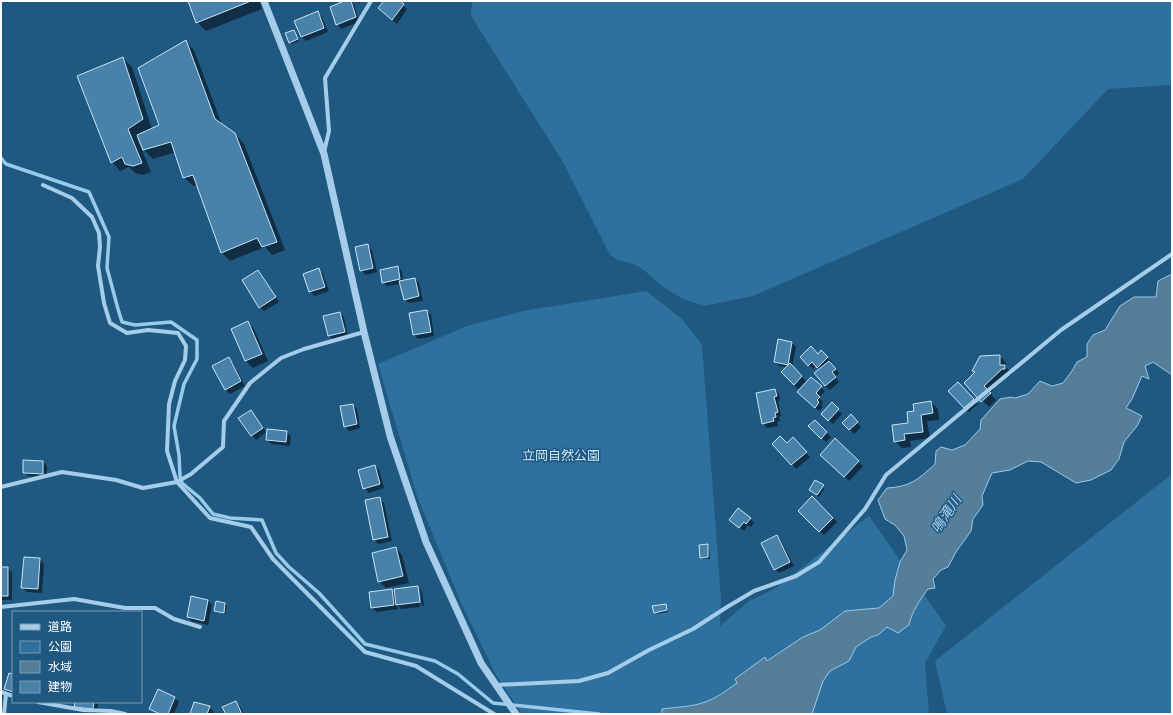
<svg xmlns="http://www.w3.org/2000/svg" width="1173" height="715" font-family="Roboto,'Noto Sans JP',sans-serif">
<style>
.green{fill:#2f719e}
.water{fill:#557e9b;stroke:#98caea}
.shadow{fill:#0007}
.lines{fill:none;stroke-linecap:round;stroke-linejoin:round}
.stream{stroke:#98caea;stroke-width:3.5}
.building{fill:#4882ab;stroke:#c9e4f6}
.minor{stroke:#a5cde9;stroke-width:4}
.tertiary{stroke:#a5cde9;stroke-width:7}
.labels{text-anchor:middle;stroke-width:3;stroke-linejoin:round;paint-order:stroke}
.park-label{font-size:13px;fill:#c9e4f6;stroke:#1f5881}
.water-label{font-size:14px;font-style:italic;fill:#b0d7f0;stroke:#1f5881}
</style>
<rect width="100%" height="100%" fill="#1f5881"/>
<path class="green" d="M472,1H1172V85L1108,89L1023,179L753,296L704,306L681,298L662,286L646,272L636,265L618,260L610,255L563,162L471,16Z
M646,291L682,319L702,345L721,598L720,626L749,601L774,589L869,516L946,626L925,663L929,714H522L496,675L462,605L417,496L378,364L467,326L523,311Z
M1172,474V714H947L935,661Z"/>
<path class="water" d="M1172,274V375L1153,362L1145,366L1149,379L1142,376L1132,399L1126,408L1142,416L1137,426L1124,442L1119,459L1111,470L1091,480L1076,483L1041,462L1028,461L1010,470L992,473L982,496L983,505L973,519L971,531L956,552L948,567L941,570L933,579L935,588L928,589C920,600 912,611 909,625L898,633L887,627L878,635L871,637L856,647L849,661L830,671L823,681L812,714H662V709C676,707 692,707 705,702C717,698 727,690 737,683L735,679L765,657L767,661L803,637L820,630L845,611L879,608L893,596L895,580L900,562L907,550L904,536L895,525L885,519L878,500L887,488C910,487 919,479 935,464L936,451L941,447L952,450L965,445L980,429L981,420L1000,399L1011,397L1015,398L1028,394L1040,381L1052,386L1063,383L1072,371L1077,362L1087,357V344L1093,335L1105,330L1120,306L1134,297H1156L1158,281Z"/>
<path class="shadow" d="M189,1H259L262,9L206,31L197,22Z
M347,1H351L354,4L359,22L341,29L337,24Z
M355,1H364L357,3Z
M385,1H398L407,9L397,24L384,13Z
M317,12L322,17L328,32L306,41L302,37Z
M294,31L299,41L291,44L290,42Z
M185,41L194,50L222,125L235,134L244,144L285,250L272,255L265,247L230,261L221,252L197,185L193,186L184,177L176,152L153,159L144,150L139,137L137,138L151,172L143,175L135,173L129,167L120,171L112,162L123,58L132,67L152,129L160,125Z
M367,245L372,250L377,272L366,275L361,270Z
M397,267L402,271L403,281L415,279L419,283L423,301L409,303L404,299L401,284L387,286L383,282Z
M319,269L323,274L329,291L315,296L310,292Z
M258,271L262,275L279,302L264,311L260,307Z
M427,311L431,315L434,336L418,339L414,335Z
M340,313L344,317L348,336L333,340L329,335Z
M248,322L254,329L268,361L253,368L246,361L232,329Z
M779,340L792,343L796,347L792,367L806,381L798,389L782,372L787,367L779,366L775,362Z
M821,352L832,362L830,363L839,373L835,377L839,382L830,390L825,386L820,370L816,366L813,369L801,357L818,355Z
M1000,356L1006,363V367L1012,373V375H1008L990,393L996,400L989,407L965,383L975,373L973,371Z
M229,359L233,363L245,386L230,394L225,389Z
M811,378L825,391L819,398L823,402L821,405L823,407L819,411L803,396Z
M958,383L978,404L969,412L950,391Z
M775,390L779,394L780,400L778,401L781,416L779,417L780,421L777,422L778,426L767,428L763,423Z
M931,402L938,409L939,420L927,421L930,438L910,441L911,447L902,448L895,441L909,424Z
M832,404L842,414L833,424L822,414Z
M353,405L357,409L360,428L349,431L345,426Z
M250,411L255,415L266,432L256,440L252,435Z
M851,416L861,427L854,434L844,423Z
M815,421L831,437L826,442L809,426Z
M268,430L287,432L291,436L290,446L271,444L267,440Z
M835,440L863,466L849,481L821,455Z
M798,443L810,457L796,469L774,444H787Z
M24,461L43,462L47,466V477L28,476L24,472Z
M375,466L379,470L384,488L369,493L364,488Z
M816,481L825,488L819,497L812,491Z
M379,498L384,503L392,541L378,544L374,539Z
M812,498L837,522L824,535L799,511Z
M750,518L754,523L751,527L748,525L744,531L735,524Z
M777,536L781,541L794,566L779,573L775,569Z
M707,545L709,547L710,559H703L701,557Z
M396,548L402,555L409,583L386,588L379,581Z
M25,558L40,559L44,564L42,593L27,592L22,588Z
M1,568H7L12,572V600H1Z
M418,587L422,591L424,606H422L420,590H418L420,607L401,609L397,605L398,609L377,612L372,608L391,590L396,594Z
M208,601L212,605L208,625L192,621L188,617Z
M225,604L227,606L225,614L217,612L215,611Z
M666,605L667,607L668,612L657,614L655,612Z
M13,675V695L9,693L5,689Z
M159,691L175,698L179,702L174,714H157L150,709Z
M76,702H97L98,703L97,713L80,711Z
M236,702L240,706L244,714H227Z
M209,707L213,711V714H191Z"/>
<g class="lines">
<path class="stream" d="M1,158L6,164L89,192L109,237L107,268L118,309L122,322L135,325L171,322L197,340V359L184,384L174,426L179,455L180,476L182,483L200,498L213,514L230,518L262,520L276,553L289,567L319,593L365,644L435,661L458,674L493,703L599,714"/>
</g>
<path class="building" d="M188,1H251L196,23Z
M344,1H351L356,17L336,25L330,7Z
M384,1H400L404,4L392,20L378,8Z
M318,11L324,28L301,37L294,21Z
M294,30L298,39L289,43L285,33Z
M186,40L215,119L235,133L277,242L262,247L257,238L221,253L193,175L183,178L171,142L143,150L137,135L159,125L138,68Z
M123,57L143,119L128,129L142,163L133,166L125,164L122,157L111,163L77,76Z
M368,244L373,268L360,271L355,247Z
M398,266L400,279L382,283L380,270Z
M319,268L325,287L309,292L303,274Z
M258,270L276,297L259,308L242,280Z
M415,278L419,296L404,300L399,281Z
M427,310L431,332L413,335L409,313Z
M340,312L345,332L328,336L323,316Z
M248,321L262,354L245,361L231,329Z
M778,339L792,342L788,365L774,362Z
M811,346L818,354L821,350L828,357L817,368L812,362L808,366L800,357Z
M1000,355V365H1005V369H1002L984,386L991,393L981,402L964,383L975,372L972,371L980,356Z
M229,357L241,381L225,390L212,366Z
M829,361L836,369L832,372L836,377L825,386L814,373Z
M790,363L802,376L794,385L781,372Z
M811,377L822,386L816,393L820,397L817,400L819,402L815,408L797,392Z
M958,382L974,399L964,408L948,391Z
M775,389L777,396L774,397L778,412L775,413L776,417L773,418L774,421L762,424L756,393Z
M931,401L933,413L921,415L923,432L904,434L905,440L894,442L892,425L908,423L907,412L914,411L913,404Z
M832,402L839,409L828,421L821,414Z
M353,404L357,424L344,427L340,406Z
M251,410L263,428L251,436L238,418Z
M851,414L858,422L849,430L842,423Z
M815,420L827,432L821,439L808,426Z
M267,429L287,431L286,442L266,440Z
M780,436L787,443L793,437L807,452L791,465L772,444Z
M835,438L859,461L844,477L820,455Z
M23,460L43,461V474L23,473Z
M375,465L380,484L363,489L358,470Z
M815,480L824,485L817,495L809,490Z
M812,496L833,518L819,532L798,511Z
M380,497L388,537L373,540L365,500Z
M738,508L751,518L746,524L744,522L739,528L729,520Z
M777,535L790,562L774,570L761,543Z
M708,544V557L700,558L699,545Z
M396,547L403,576L378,582L372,553Z
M24,557L40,558L38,589L21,588Z
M1,567H8V596H1Z
M418,586L420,602L396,605L394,589Z
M392,589L394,605L371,608L369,592Z
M191,596L208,600L204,621L187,617Z
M216,601L225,603L224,613L214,611Z
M666,604L667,610L654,613L652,606Z
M9,673L13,674V692L4,689Z
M158,689L175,697L168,714H160L149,709Z
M236,701L242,714H226L222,707Z
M75,702H94L93,709L74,707Z
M194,702L210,706L207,714H190Z"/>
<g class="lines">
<path class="minor" d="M324,152L329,131L325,78L371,1
M364,332L304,349L281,358L250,383L224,421L223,447L191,474L177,482L210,518L251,527L273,559L365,652L416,666L494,714
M1,487L62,472L116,480L143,488L177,482L167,451L169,404L175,381L185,360L186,346L178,333L148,330L127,333L110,323L104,303L98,266L100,247L99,233L92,217L72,198L43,185
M1,607L74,599L125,608H155L174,619L200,627
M496,685L579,681L608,673L649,650L693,629L727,607L754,591L796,576L819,562L865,509L886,475L1061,330L1172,254
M1,692L13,696
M38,702L83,710L111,711L125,714
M4,714L6,694"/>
<path class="tertiary" d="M264,1L324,154L364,332L390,436L426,542L481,663L516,714"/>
</g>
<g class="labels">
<g class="park-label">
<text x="561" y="460">立岡自然公園</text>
</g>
<g class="water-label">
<text transform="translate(946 514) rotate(-56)" y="5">鳴滝川</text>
</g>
</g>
<rect width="1173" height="715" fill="none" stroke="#ffffff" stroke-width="4"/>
<rect x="12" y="611" width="130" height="92" fill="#1f5881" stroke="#799bb3"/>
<rect x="20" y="624" width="20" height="6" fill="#a5cde9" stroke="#799bb3"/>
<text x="48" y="631" font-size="12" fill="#ffffff">道路</text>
<rect x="20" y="641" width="20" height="12" fill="#2f719e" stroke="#799bb3"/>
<text x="48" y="651" font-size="12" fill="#ffffff">公園</text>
<rect x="20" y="661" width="20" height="12" fill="#557e9b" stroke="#799bb3"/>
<text x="48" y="671" font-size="12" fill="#ffffff">水域</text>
<rect x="20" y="681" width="20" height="12" fill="#4882ab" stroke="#799bb3"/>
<text x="48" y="691" font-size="12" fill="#ffffff">建物</text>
</svg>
